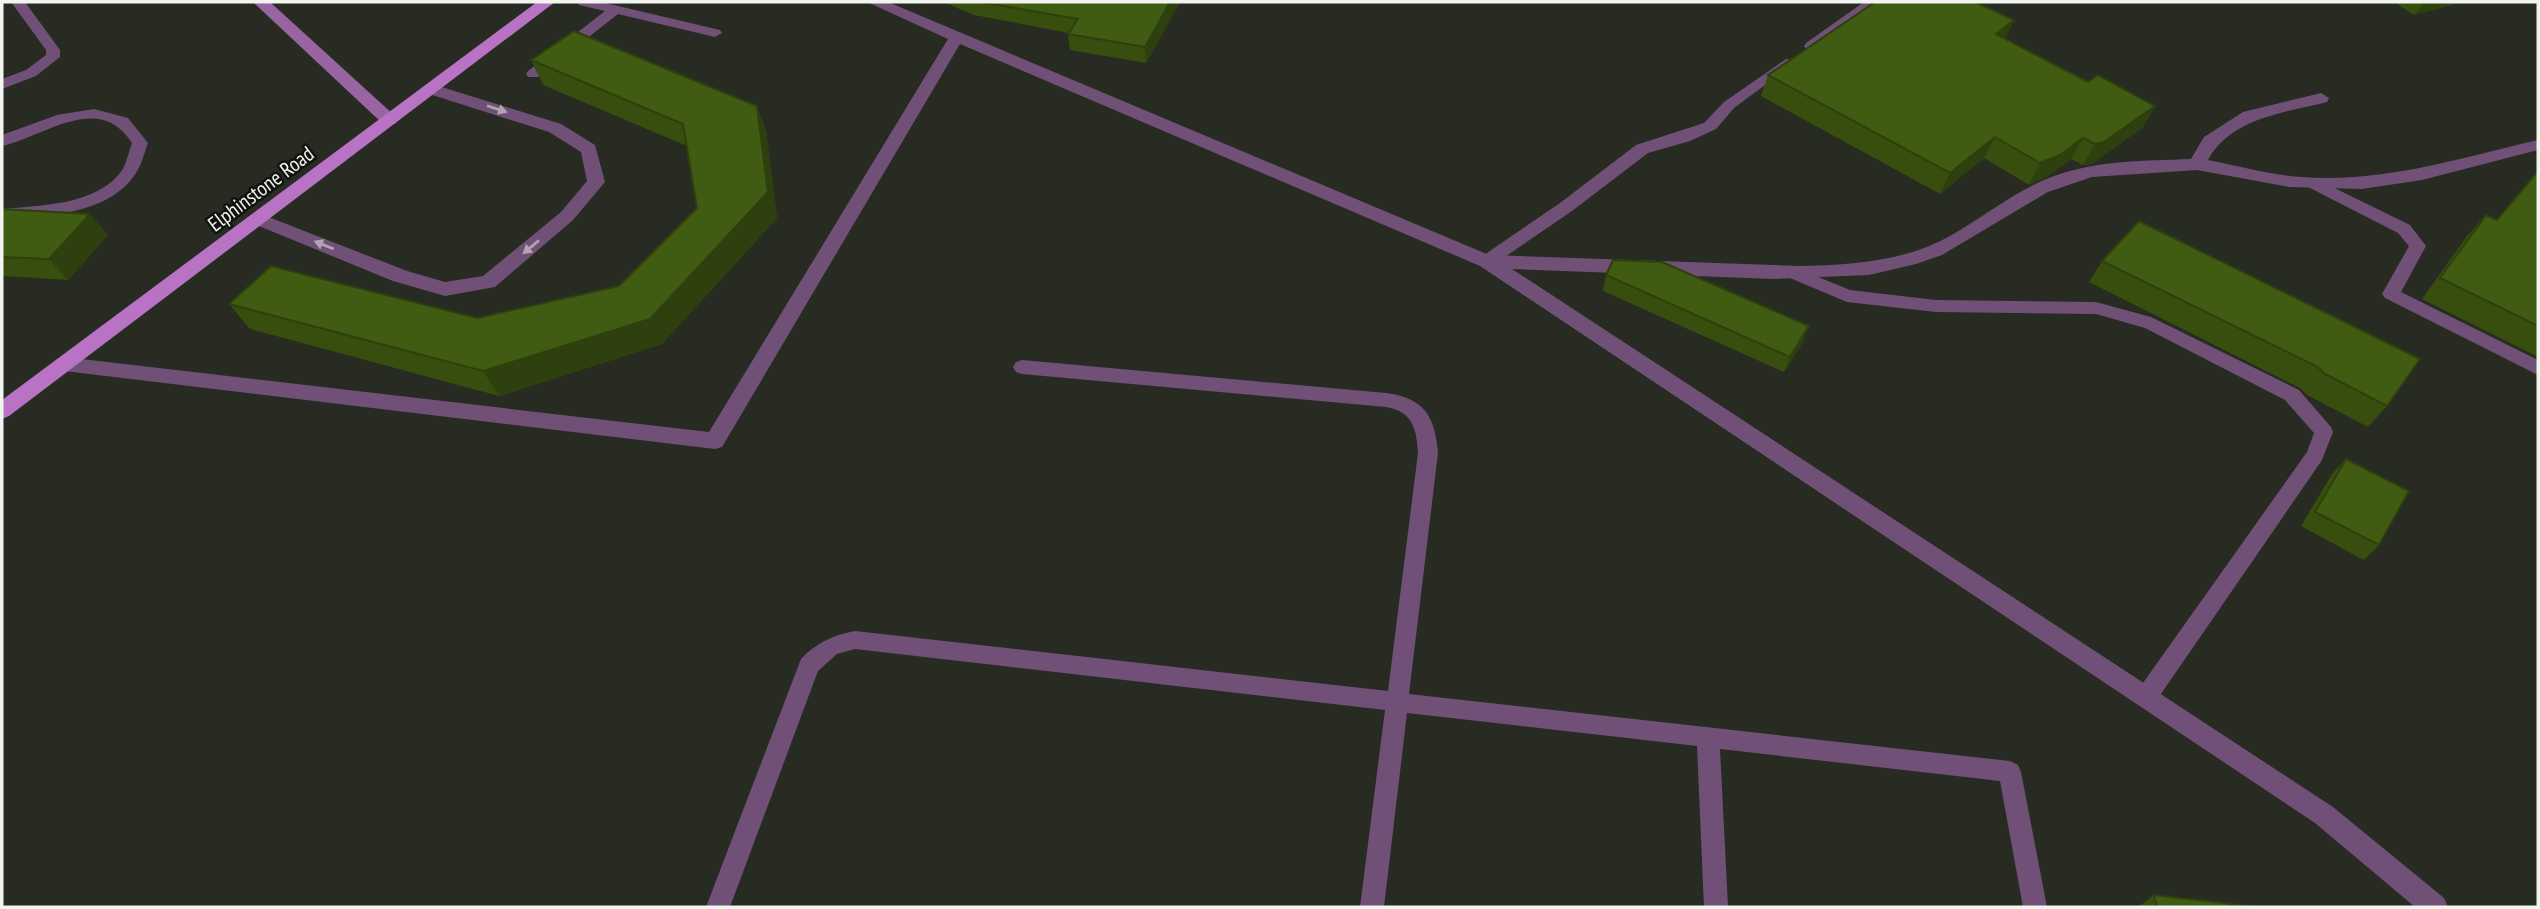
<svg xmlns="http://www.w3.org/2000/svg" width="2540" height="909" font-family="'PT Sans Narrow',sans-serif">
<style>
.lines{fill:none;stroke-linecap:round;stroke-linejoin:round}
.lane{fill:#715077;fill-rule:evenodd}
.street{fill:#715077;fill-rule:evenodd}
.secondary{fill:#9964a2;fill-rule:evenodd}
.primary{fill:#b873c4;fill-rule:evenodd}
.wall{fill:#374e0f}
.shaded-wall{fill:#2d400d}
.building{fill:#405b12;stroke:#2d400d;stroke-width:2}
.oneway{fill:#b2a2b3}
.labels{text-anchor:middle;stroke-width:5;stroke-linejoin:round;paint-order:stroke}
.street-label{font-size:21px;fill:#f2f5ef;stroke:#11130f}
</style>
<rect width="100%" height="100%" fill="#272b22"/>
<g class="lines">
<path class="lane" d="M11,2H25L60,50V57L36,76L2,89V79L26,70L46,55V50Z
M577,2H601L720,30L722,33L715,37L618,14L538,77H528L526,74L528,71L605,11L579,5Z
M1864,2H1880L1816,49H1806L1804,46L1806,43Z
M1786,59L1791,60L1793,63L1791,66L1734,108L1716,129L1690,141L1648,153L1572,211L1493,265H1481L1478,261L1481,257L1560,203L1636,145L1704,123L1724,102Z
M94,109L128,118L148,143C144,153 142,164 136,173C109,215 46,216 2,219V209C41,205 98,206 123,169C127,161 129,151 132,143C99,91 45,136 2,146V135L57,115Z
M2316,179L2410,225L2426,246L2401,292L2538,360V375L2385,298L2382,294L2409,246L2398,233L2310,188L2308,184Z
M1796,268L1850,290L1936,300L2096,302L2151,317L2299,390L2331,427L2333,432L2322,460L2154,704L2146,707L2138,704L2135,697L2138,690L2307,452L2314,433L2285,400L2145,328L2096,314L1936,312L1847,302L1790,278L1787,274L1790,270Z
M1022,360L1386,393C1424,398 1435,416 1438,453L1409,694L2010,761L2018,765L2021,772L2047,907H2023L2000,781L1720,749L1728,907H1704L1697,746L1407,713L1384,907H1360L1385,710L855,649L837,654L818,671L730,907H706L801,659C816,643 833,635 855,631L1388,691L1418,453C1417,429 1412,411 1386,407L1022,374L1016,372L1013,367L1016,362Z"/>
<path class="street" d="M867,2H888L1489,255L1798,266C1850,265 1902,262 1948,237C1984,217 2016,190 2054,176C2098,160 2146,161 2191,159L2204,137L2243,112L2321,93L2329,98L2327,102C2284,113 2231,118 2208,160C2239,166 2270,175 2302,177C2384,183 2460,158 2538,140V150L2422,180L2362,189L2289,187L2197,170L2092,177L2048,192L1942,255L1916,264L1869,275L1774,279L1512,269L2333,807L2444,898L2448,907H2415L2315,823L1480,266L960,44L722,447L715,449L64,371L57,369L54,364L57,359L64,357L709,432L948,39Z
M432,84L561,124L595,145L605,182L573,220L495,287L445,296L393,281L254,224L251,220L254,216H266L407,271L445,282L483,276L561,212L587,181L581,152L549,132L426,93L424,89Z"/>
<path class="secondary" d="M253,2H270L395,116L397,120L395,124H383Z"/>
<path class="primary" d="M537,2H555L9,416L2,419V400Z"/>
</g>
<path class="wall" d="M943,2H1180L1146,63L1070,50L1068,34L1069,33L974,15Z
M2394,2H2463L2414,15Z
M2014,20L2005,39L2088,82L2155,106L2143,127L2092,164L2083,165L2071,159L2048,176L2029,185L1984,158L1940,194L1761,96L1768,75Z
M531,60L757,106L766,131L777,218L662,344L499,396L250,329L229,304L477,318L619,286L697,208L687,146L543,85Z
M2538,170V357L2422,299L2467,236L2486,215L2496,220Z
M2,209L108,235L68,280L2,276Z
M2139,221L2387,406L2368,427L2307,395L2300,388L2089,282L2102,261Z
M1606,275L1803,342L1784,372L1603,291Z
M2346,459L2379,545L2364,560L2301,526L2332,474Z
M2154,895L2258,907H2138Z"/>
<path class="shaded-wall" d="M1170,2H1180L1146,63L1145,47Z
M2424,2H2463L2414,15Z
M2014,20L2004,41L1996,34Z
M757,106L766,131L777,218L662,344L499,396L483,371L650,319Z
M2155,106L2143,127L2092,164L2083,165L2095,144Z
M1995,137L1984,158L1940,194L1950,173Z
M2083,138L2071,159L2048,176L2029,185L2040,163Z
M90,214L108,235L68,280L49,259Z
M1809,326L1803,342L1784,372L1790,357Z"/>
<path class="building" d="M980,2H1170L1145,47L1068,34L1078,19Z
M1875,2H1975L2014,20L1996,34L2088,82L2098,75L2155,106L2104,142L2095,144L2083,138L2060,155L2040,163L1995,137L1950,173L1768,75Z
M574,31L757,106L768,192L650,319L483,371L229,304L271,266L477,318L619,286L697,208L683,124L531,60Z
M2538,171V326L2440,278L2486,215L2497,220Z
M2,209L90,214L49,259L2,257Z
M2139,221L2420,359L2387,406L2325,374L2318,367L2102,261Z
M1613,260L1662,262L1809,326L1790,357L1606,275Z
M2346,459L2409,491L2379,545L2315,512Z
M2154,895L2258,907H2157Z"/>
<defs><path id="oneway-solid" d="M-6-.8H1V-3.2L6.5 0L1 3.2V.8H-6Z" transform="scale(1.75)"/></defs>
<g class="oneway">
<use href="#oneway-solid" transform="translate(497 109) rotate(18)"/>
<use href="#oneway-solid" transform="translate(324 245) rotate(-158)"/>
<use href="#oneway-solid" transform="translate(531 247) rotate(140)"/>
</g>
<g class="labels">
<g class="street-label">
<text transform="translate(261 189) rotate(-37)" y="7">Elphinstone Road</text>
</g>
</g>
<rect width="2540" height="909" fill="none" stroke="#f2f5ef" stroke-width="7"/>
</svg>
